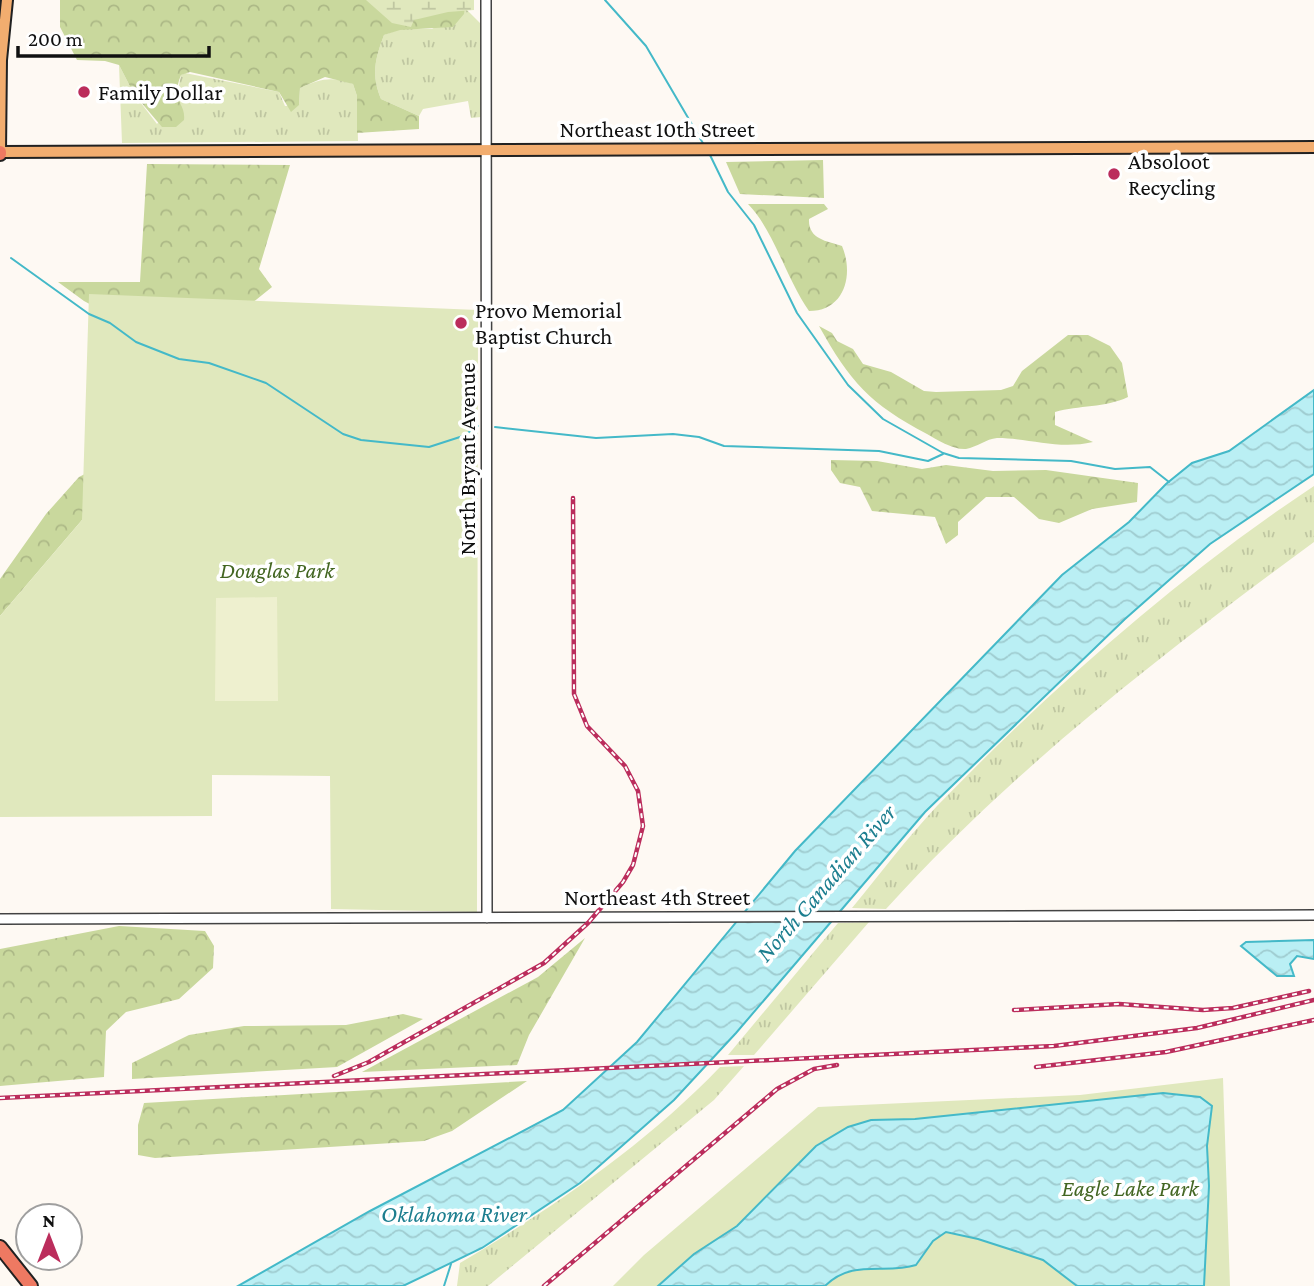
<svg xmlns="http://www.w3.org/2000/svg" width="1314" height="1286" font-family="'Crimson Pro',serif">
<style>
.grass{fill:url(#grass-tufts)}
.forest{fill:url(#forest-crowns)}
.wetland{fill:url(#wetland-marsh)}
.park{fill:#e0e8bd}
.pitch{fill:#eef0cf}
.water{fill:url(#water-waves);stroke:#44b9c8;stroke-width:2}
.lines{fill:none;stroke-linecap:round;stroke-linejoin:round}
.stream{stroke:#44b9c8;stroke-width:2}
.minor-casing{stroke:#434343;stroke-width:12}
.major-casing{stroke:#212121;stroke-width:14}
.highway-casing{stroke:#212121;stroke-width:16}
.minor{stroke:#fff;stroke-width:9}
.major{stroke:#f2ad6f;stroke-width:10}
.highway{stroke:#ee7962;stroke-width:12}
.rail-casing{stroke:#bb2d5c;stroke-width:4.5}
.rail{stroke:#fff;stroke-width:2;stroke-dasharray:5;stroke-linecap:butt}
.poi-dot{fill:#bb2d5c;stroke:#fff;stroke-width:2.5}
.labels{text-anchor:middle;stroke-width:7;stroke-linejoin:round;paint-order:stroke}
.poi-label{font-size:23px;fill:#101010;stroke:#fff;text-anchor:start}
.street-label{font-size:23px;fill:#101010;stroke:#fff}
.park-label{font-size:23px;font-style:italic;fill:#436622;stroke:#fff}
.water-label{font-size:24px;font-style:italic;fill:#1c7e8f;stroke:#fff}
</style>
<defs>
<pattern id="grass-tufts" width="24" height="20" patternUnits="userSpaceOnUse" patternTransform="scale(1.75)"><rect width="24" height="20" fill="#e0e8bd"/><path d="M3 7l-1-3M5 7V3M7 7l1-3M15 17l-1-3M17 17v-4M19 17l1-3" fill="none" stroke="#bfc6a1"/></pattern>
<pattern id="forest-crowns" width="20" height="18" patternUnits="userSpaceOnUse" patternTransform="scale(1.75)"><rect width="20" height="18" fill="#c9d89d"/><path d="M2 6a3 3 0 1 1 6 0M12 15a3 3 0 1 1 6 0" fill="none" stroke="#acb886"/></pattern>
<pattern id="wetland-marsh" width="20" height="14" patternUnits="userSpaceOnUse" patternTransform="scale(1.75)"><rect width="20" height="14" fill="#e0e8bd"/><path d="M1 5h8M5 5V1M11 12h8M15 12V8" fill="none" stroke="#bfc6a1"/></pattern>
<pattern id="water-waves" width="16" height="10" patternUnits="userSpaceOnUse" patternTransform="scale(1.75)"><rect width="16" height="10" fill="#baeff4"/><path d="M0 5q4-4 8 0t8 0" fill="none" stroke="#9fccd0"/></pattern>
</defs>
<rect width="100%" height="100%" fill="#fef9f3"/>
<path class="grass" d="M466,9L481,24V117L471,118L468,101L423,109L419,116L381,99C371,75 375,59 384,35L400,29H432Z
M119,65L134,94L157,124L176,100L181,75L185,73L279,92L285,106L299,105L300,88C321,79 331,76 353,84L357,96L358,141L122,143Z
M1314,486V542C1163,653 1012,770 886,909L852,908C880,874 907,838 937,806C1052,688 1177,577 1314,486Z
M869,922L754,1055H728L838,923Z
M744,1066L714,1100L488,1286H457L460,1263C554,1207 644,1146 720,1067Z"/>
<path class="forest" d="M60,0H466L464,14L453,27L400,30L384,35C375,59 371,75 381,99L419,116V129L357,133V96L353,84L325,77L300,88L299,105L291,112L279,92L190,72L181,75C170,102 186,102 184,120L176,127H162L134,94L119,65L105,61L77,60L60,27Z
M823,160L824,198L740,194L726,162Z
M147,164L290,165L259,269L272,287L242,311L145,334L84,301L58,282H140Z
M748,204H824L828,209L809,219C808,239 826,241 842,246C854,274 845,311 809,311C787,280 773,229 748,204Z
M819,326L832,333L837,341L853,349L863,364L891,372L924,391L936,392L1001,390L1013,386L1022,371L1068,335H1088L1110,346L1122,363L1128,397C1105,408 1079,405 1055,412V425L1093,442C1058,450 1030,438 997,438C986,439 977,447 966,449C954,450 937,440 927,434C870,404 850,382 819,326Z
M112,460L82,520L0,616V579L46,514L79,477Z
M831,460L877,461L922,469L946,465L993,471L1046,470L1138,483L1137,502L1092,509L1059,523L1039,519L1014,497H986L958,522V535L946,544L935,517L872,511L860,487L840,483L831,470Z
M119,926L205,931L214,946L213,968L179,999L126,1012L106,1031L104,1077L0,1086V949Z
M585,938L529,1035L517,1065L362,1072L538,977Z
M403,1014L423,1019L337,1067L132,1079V1063L189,1035L244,1026L346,1025Z
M527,1081L452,1131L424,1141L155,1158L138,1155V1125L144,1103Z"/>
<path class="wetland" d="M366,0H474V10L448,12L414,20L411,27L392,23Z"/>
<path class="park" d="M89,294L478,310L477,912L331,909L330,776L212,775V816L0,817V616L82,520Z
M1223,1078L1230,1286H613L644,1255L818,1107L1080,1095Z"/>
<path class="pitch" d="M277,597L278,701H215L216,598Z"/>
<path class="water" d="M1314,390V474L1210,544L1125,619L925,812L736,1033L674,1100L580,1183L482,1248L403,1286H238L370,1211L563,1110L637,1042L795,851L1062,575L1129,522L1166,484L1192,463L1229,451Z
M1314,940V959L1297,956L1290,964L1294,976H1277L1241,946L1246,942Z
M1163,1093L1200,1097L1212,1106L1207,1146L1209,1186L1204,1286H1077L1043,1260L978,1239L946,1232L933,1241L916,1265C885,1275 853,1258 825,1286H658L694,1254L737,1226L816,1146L848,1127L871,1120L915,1119Z"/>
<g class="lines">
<path class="stream" d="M605,0L646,46L704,145
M709,153L728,192L754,225L797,313L848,385L883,419L943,453L959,458L1071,461L1115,469L1150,467L1169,482
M11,258L89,314L110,323L136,342L179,359L209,363L266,383L343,434L361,440L429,447L463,436L478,426
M495,427L596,438L673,434L699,437L724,446L879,451L928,461L943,454
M444,1286L451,1264"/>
<g class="minor-casing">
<path id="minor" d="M486,0L487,918
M0,919L1314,915"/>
</g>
<g class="major-casing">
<path id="major" d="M0,152L1314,147
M0,152L1,60L7,0"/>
</g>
<g class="highway-casing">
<path id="highway" d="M0,154V152
M0,1247L31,1286"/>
</g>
<use href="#minor" class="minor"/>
<use href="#major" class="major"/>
<use href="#highway" class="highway"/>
<g class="rail-casing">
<path id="rail" d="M1014,1010L1119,1004L1203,1010L1233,1008L1309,991
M1036,1067L1166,1052L1314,1020
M334,1076L369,1062L544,963L588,923L623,882L633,865L643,826L638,791L625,766L587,726L574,694L573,498
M0,1098L1054,1046L1197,1028L1314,1000
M544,1286L777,1089L814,1069L837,1065"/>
</g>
<use href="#rail" class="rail"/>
</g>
<g class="poi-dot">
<circle cx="84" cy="92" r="7"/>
<circle cx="1114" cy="174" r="7"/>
<circle cx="461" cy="323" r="7"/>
</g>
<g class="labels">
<g class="poi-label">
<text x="98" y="100">Family Dollar</text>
<text x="1128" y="169">Absoloot<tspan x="1128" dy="26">Recycling</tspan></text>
<text x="475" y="318">Provo Memorial<tspan x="475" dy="26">Baptist Church</tspan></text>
</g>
<g class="street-label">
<text x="657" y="137">Northeast 10th Street</text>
<text transform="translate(467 459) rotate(-90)" y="8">North Bryant Avenue</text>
<text x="657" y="905">Northeast 4th Street</text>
</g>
<g class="park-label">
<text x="277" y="578">Douglas Park</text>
<text x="1130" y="1196">Eagle Lake Park</text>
</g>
<g class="water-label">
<text transform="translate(826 883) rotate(-49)" y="8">North Canadian River</text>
<text x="454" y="1222">Oklahoma River</text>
</g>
</g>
<g transform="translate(49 1237)"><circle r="33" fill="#ffffff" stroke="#9f9f9f" stroke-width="2"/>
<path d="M0-5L12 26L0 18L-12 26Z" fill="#bb2d5c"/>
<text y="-10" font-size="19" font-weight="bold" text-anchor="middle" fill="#101010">N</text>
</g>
<path d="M18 46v10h191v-10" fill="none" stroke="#101010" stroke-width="3.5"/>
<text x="28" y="46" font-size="21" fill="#101010" stroke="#ffffff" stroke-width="5" paint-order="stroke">200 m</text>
</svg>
